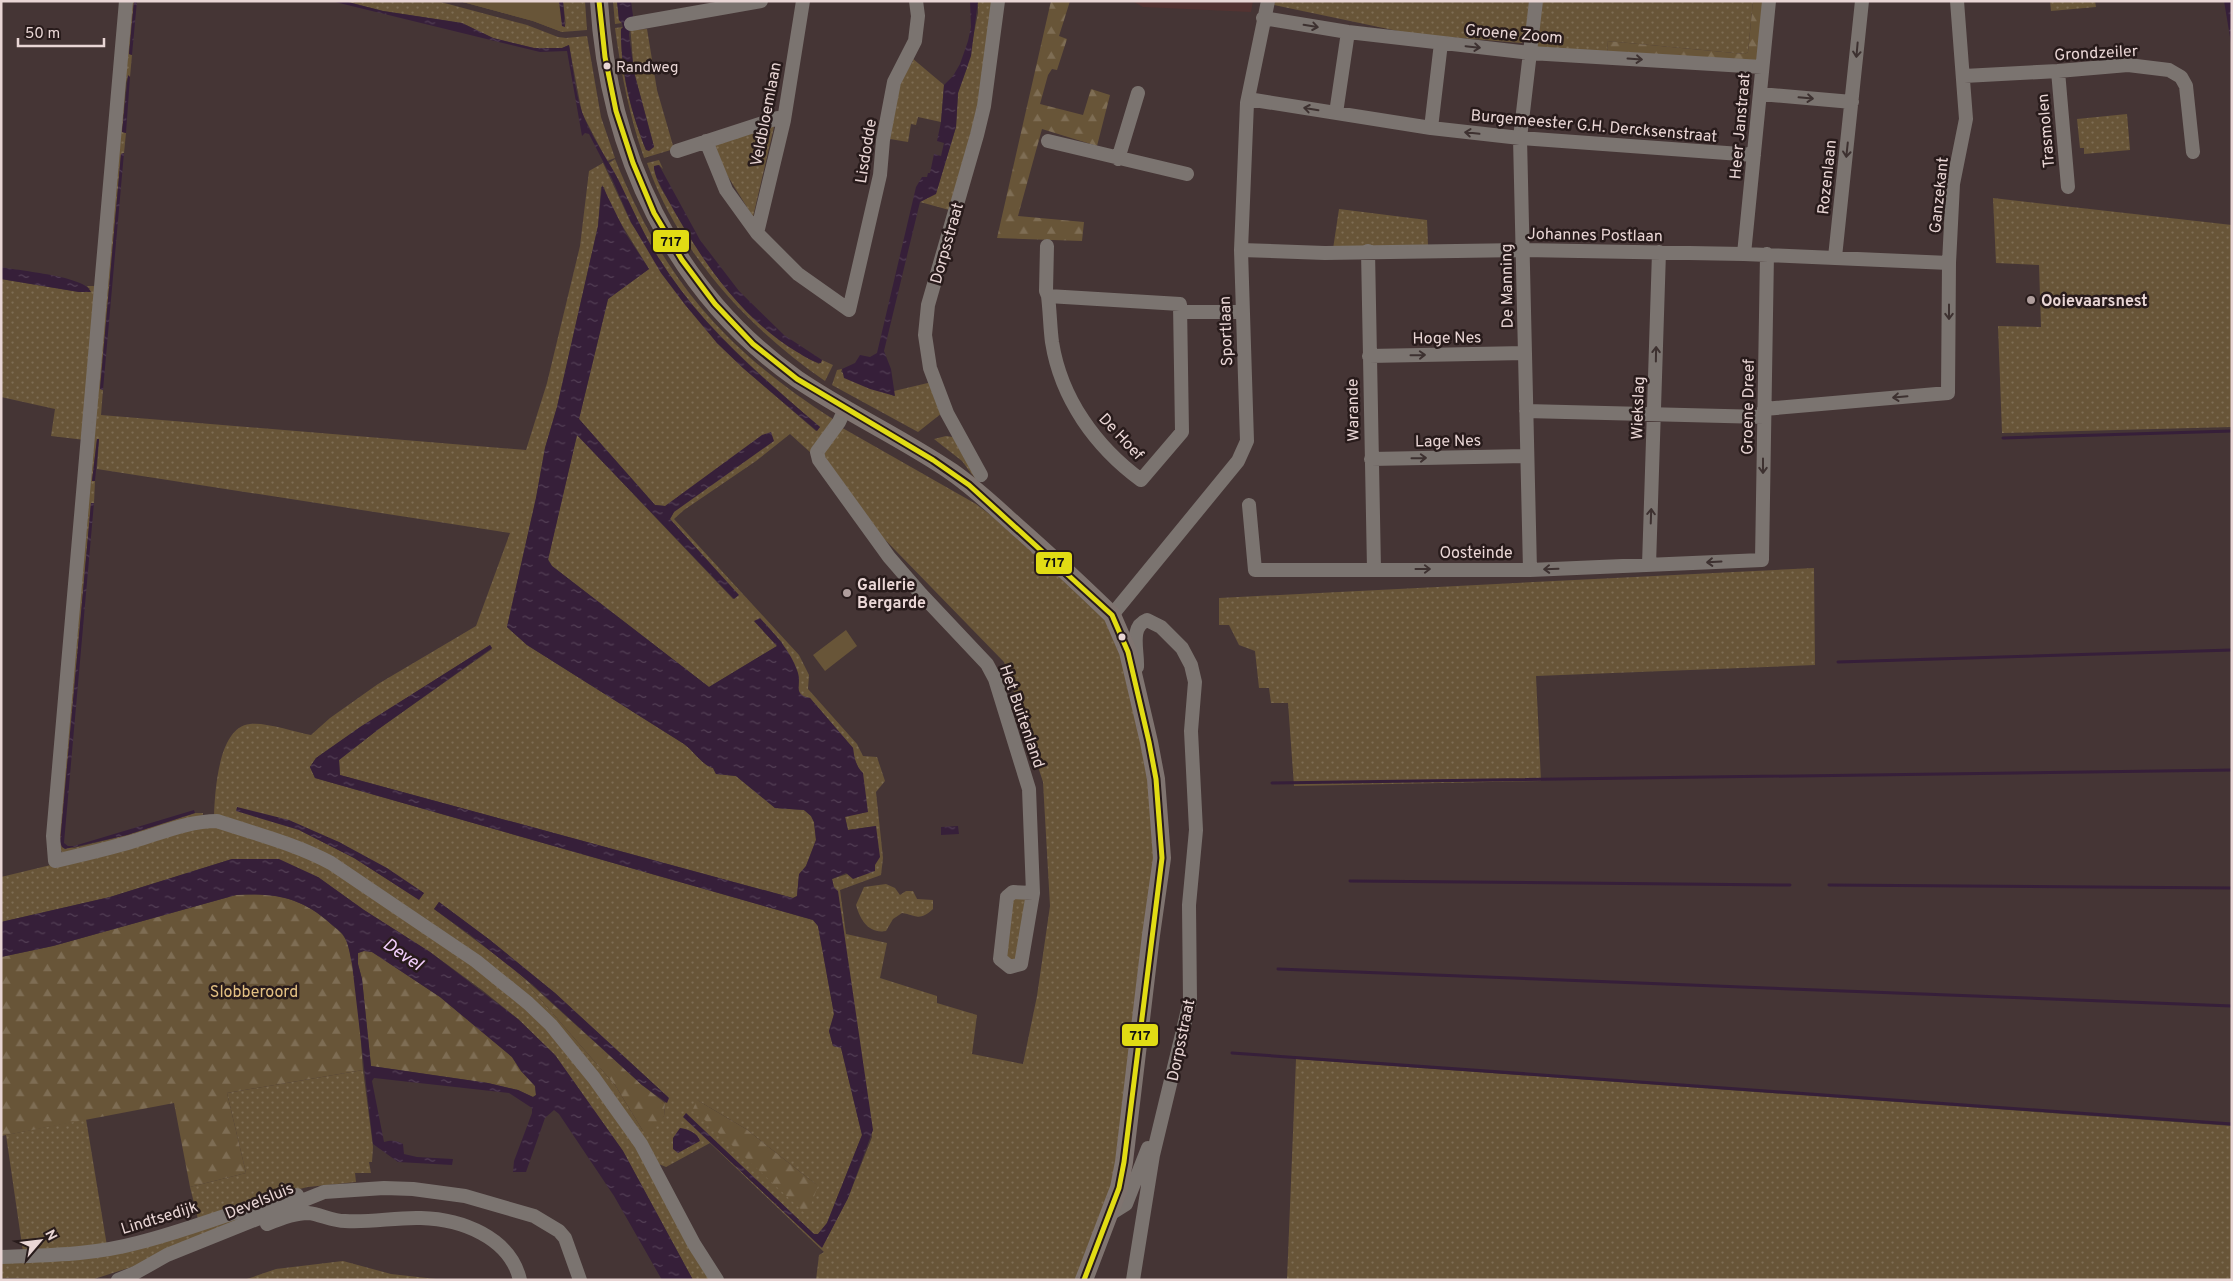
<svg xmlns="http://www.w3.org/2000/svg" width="2233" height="1281" font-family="Overpass,sans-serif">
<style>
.built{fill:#543332}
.grass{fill:url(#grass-dots);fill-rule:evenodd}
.forest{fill:url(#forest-firs)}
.park{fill:#685538}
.water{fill:url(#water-ripples);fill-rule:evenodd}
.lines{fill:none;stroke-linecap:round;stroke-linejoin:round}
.stream{stroke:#361f39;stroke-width:3}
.minor{stroke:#7b7470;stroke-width:14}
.major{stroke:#7f7470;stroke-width:18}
.bus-1-casing{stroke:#281b1b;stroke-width:9}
.bus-1{stroke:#e1dc14;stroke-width:5}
.oneway{stroke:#3d3130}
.bus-dot{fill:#e9d6d5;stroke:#281b1b;stroke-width:2}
.poi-dot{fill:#b09e9d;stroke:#281b1b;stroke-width:2}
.labels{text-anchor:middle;stroke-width:5;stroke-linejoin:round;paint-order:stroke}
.bus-label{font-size:15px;fill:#e9d6d5;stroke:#281b1b;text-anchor:start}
.street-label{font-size:16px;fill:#e9d6d5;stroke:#281b1b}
.poi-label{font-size:16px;font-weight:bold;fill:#e9d6d5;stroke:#281b1b;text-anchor:start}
.park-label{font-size:16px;fill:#e4c183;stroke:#281b1b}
.water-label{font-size:18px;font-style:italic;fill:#f2cefb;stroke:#281b1b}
.line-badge{stroke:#281b1b;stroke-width:2}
.pale-badge-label{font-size:14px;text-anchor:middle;font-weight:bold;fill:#111}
</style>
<defs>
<pattern id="grass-dots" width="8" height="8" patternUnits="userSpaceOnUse" patternTransform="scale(1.25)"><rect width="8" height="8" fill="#685538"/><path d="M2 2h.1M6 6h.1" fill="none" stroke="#7e6d54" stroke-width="1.8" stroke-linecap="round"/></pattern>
<pattern id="forest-firs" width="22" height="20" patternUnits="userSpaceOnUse" patternTransform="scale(1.25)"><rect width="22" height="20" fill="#685538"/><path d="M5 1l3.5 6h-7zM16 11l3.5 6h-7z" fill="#7e6d54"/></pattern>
<pattern id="water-ripples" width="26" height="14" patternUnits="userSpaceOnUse" patternTransform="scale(1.25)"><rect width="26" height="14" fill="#361f39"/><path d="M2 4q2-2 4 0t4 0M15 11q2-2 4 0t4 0" fill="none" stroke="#533f55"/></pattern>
</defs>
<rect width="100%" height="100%" fill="#453535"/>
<path class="built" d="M1132,1H1253L1251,12L1143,7Z"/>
<path class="grass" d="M129,1H134L129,54L132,55L130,77L128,76L126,83L122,132L126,133L124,153L121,154L100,389L103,390L101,415L526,450L547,383L580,246L589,171L603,163L631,223L717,343L743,368L816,431L820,427C760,375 700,325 658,257C639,227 626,194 609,163L615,159C664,280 724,349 833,419L811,453L790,434L756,461L684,510L674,519L799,655L809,675L808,689L857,744L863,756L877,757L885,781L876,792L883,858L881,875L840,890L846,934L887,943L880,978L937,996V1003L977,1015L972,1054L1023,1064L1037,996L1050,906L1043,782L1004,662L860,514L831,475L823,452L839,426L976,504L1035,549L1101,613L1122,651L1147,759L1155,874L1114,1178L1077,1280H816L819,1255L824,1252L710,1143L666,1167L654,1162L564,1034L333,861L214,816C215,792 218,727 250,724C266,722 294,732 311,735L330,718L378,684L476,626L510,533L97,469L99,439H97L92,481H95L94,503H91L61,845L74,848L127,835L195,813H203V815L67,854L58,850ZM601,187H604L609,204L649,269L608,299L579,419L655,505L665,506L674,512L670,519L738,595L733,599L577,435L548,559L552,566L709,687L777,646L754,621L781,641L799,678L798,692L802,696L810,698L853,748C854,757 856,767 863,773L845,817L848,830L876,826L875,865L832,879L872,1137L848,1198L822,1247L686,1114L814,1234H818L827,1223L862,1135L841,1047L833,1046L829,1031L834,1014L818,926L813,920L315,778L310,767L316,758L361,727L490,645L492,649L380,728L339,760L340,775L793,898L797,896L799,875L806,866L816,840L814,822L811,816L804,810L775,808L736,776L716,774L713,768C702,765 694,751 684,744L527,645L507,627L536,498L545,448L557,407L598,226ZM236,811L339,842L424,893L419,899L354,858L299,830ZM439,902L490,940L555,993L669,1098L665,1103L664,1116L643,1131L615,1085L514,969L434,909ZM697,1100L746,1129L818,1186Z
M344,1H437L527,25L558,37L566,38L587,36L601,117L615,158L607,161L582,113L569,45L562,48H534L493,38L462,23L383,11Z
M459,1H559L566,26L563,1H585L587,30L562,32L533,21Z
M613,1H617L619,20L622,23L615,24Z
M978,1H994L980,105L953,211L920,202L936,193L956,127L958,93L967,68L978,13Z
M1275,1H1530L1526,40L1521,43L1412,34L1274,5Z
M1542,1H1753L1748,52L1745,54L1607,41L1608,54L1537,48Z
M2050,1H2095L2096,7L2051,11Z
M630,25L634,30L647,29L657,90L674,149L644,158C629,115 621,72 615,28L623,27C618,66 631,113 646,150L654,146L634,72Z
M912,58L944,85L941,122L918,117L916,125L911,124L908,142L890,139L899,83L913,61Z
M2127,114L2130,150L2084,154V148H2080L2077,119Z
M771,124L774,127L753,217L711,149L715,142L756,132L759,138L767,135L765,126Z
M659,160L663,169L659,165L655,166C653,180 668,199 675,210C686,229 696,248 709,266C737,307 776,342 819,364L822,360L833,365L825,381C749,329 678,252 647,163Z
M1993,198L2232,225V427L2002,433L1998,326L2041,327L2039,265L1996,263Z
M1339,209L1427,220L1428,246L1333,249Z
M1,279L79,292L90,289L87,286H99L85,440L51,436L55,409L1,397Z
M842,369L841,372L894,396V391L932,382L942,413L918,432L832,385L837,370Z
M946,436L953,437L979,484L962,461L934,439Z
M1814,568L1815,665L1536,676L1541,781L1294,786L1288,703H1271L1269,688H1259L1255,651L1239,645L1229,625H1219V598Z
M205,823L309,854L482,966L572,1052L630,1130L715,1280H693L623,1151L555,1055L518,1019L482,990L430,952L364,910L318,877L232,859L110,897L1,922V877L80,858Z
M886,884L895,888L900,895L906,891H913L917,899L933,900V909C919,922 916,915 902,913L893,919L886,931C868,934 860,919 856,905L864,887Z
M1015,895L1028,900L1019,959L1012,962L1004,955L1011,899Z
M1296,1059L2232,1126V1280H1287Z
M363,1070L373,1147L372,1162H369L371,1173H355L356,1182L308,1187L256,1199L198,1219L190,1187L246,1173L227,1093Z
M86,1119L107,1246L23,1252L6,1135Z
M305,1195L141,1264L91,1280L1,1278V1262L99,1255Z
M343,1261L391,1274L445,1280H244L276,1269Z"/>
<path class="forest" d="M1051,1H1070L1059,36L1067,39L1057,70L1052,69L1048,75L1040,104L1083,115L1091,89L1110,95L1097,146L1042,129L1018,216L1084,222L1082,241L997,238Z
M1753,1H1763L1757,63L1608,54L1607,41L1745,54L1748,52Z
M261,894C290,896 312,906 333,926C337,929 342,933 344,937C356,952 361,1046 363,1070L227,1093L246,1173L190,1187L174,1103L1,1136V957L53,946L236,895Z
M364,951L372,952L440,997L512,1057L521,1071L535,1086L536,1095L533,1097L518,1090L488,1083L371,1066L362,979L358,964V953Z
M514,969L642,1085L665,1103L664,1116L651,1133L643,1131L615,1085Z
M697,1100L746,1129L818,1186L807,1215L693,1109Z"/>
<path class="park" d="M459,1H559L562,32L533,21Z
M846,630L857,646L825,671L813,655Z"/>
<path class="water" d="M134,1H137L132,55L129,54Z
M331,1H344L383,11L462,23L493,38L534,48H562L569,45C573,67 575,91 582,112C590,135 607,158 618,179C631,205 642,232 658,257C700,325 760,376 820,427L817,431L743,368L717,343L686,306L661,273L631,222L612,179L589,134L585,133L582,136L567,51L540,52Z
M559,1H563L565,27L562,26Z
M617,1H631L633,16L630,22L629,35L634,72L654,147L649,151L646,150C631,113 620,69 621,29L623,27L622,23L619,20Z
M970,1H978L971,56L958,93L956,127L936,194L920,202L884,351L891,369L895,396L870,389L844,378L842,369L855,363L860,355L870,357L877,353L916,187L922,177H927L928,173H930L934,154L941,156L944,143L937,141L941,122L944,85L953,76L960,64L968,41L971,27Z
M2224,1H2231L2232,6V49Z
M128,75L130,77L126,133L122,132Z
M124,153L103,390L100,389L121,154Z
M659,165L700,240L739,291L784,335L822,360L821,363C814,363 804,356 797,352C740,318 699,257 668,200C663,190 656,179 654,169V166Z
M602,185L626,234L649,269L608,299L579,419L655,505L665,506L762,435L771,432L774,441L674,512L670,519L739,595L734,599L577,435L548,560L552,566L709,687L777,646L754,621L760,618C774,633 790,650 797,670C803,684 791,694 810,698L853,748C854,757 856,767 863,773L868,812L845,817L848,830L876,826L880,857L875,865V871L853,879L846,873L832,879L834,887L838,891L873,1130L848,1198L822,1248L683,1117L686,1113L814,1234H818L827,1223L862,1135L841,1048L833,1046L829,1031L834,1014L818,926L813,920L315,778L310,767L316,758L360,727L490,645L492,648L380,728L339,760L340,775L793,898L797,896L799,874L806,866L816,840L814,822L811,816L804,810L775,808L736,776L716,774L713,768C702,765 694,751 684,744L527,645L507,627L536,498L545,448L557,407L598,226Z
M1,267C19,271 86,276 91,292H79L1,279Z
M97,439H99L95,481H92Z
M91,503H94L64,843L68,846H74L194,810L195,813L127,835L65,849L62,847L60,842Z
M237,807L289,820L339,842L387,868L424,893L419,900L354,858L299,830L236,811Z
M958,826L959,834L941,835V827Z
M232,859H279L318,877L364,910L430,952L518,1019L555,1055L623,1151L693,1280H662L614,1196L559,1114L554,1110L545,1118L526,1172H513L514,1161L532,1113V1108L509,1093L374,1078L372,1081L384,1142C391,1140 396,1140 403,1144L404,1154L417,1157L453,1159L452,1165L398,1162L373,1144L352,964C350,956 349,945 345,938C343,933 336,928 331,924C301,897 275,893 236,895L53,946L1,957V922L110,897ZM364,951L372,952L440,997L512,1057L521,1071L535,1086L536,1095L533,1097L518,1090L488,1083L371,1066L362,979L358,964V953Z
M439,902L490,940L555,993L669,1098L667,1103L642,1085L533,985L469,934L434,909Z
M680,1128C688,1129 698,1133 700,1141L678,1153L673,1149V1138Z"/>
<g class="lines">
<path class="stream" d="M2003,438L2232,431
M1838,662L2232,650
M1272,783L2232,770
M1350,881L1790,885
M1829,885L2232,888
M1278,969L2232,1006
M1232,1053L2232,1124"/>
<path class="minor" d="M126,1L53,836L55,861C81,855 108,849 134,841C161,833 189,821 217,821C256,834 296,844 331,863L476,961L528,1003L551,1025L594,1078L641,1144L694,1244L717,1280
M1263,18L1348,32L1530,53L1762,67
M631,24L761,1
M2058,71L2068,187
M1964,76L2058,71L2128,65L2169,70L2181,77L2186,86L2193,152
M1760,94L1852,102
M1248,99L1431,128L1520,138L1754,155
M1336,113L1348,32
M1431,128L1441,43
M706,141L726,190L757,233L798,274L849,310L880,175L883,140L894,82L915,41L918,16L916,1
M1048,141L1187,174
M677,151L778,118L784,120
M1118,159L1138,93
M757,233L784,120L803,1
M1047,246L1046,291L1048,296C1050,312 1050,327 1052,342C1061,399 1096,447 1141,480L1182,432L1180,304L1048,296
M1241,250L1325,253L1522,250L1744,254L1949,263
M1368,251L1374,569
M1744,254L1769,1
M1835,257L1862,1
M1180,312H1242
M1369,356L1525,353
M845,409L839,422L817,452L819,460L889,557L921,594L987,664L995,679L1029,789L1033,893L1021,964L1010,967L1000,959L1007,897L1013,892L1033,893
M1764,409L1948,393L1949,263L1953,184L1966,119L1957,1
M1526,411L1764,417
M1371,459L1527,456
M981,475L947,413L930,368L925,335L928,305L977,135L984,106L998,1
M1249,505L1255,570H1530L1762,560L1767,254
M1649,565L1659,252
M1530,570L1520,138L1536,1
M1112,615L1238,461L1247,441L1241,250L1247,103L1268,1
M1110,1214L1126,1204L1148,1148
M267,1224C279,1219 295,1213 308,1213C320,1214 332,1221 345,1221C370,1223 396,1217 421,1218C461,1219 510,1237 520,1280
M1,1257C47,1255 93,1255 137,1243C191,1230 242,1207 297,1195
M118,1280L135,1273L167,1255L324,1192L384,1188L413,1189L465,1196L534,1216L559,1231L565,1238L580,1280
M1133,1280L1153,1155L1190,1001L1189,905L1196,830L1191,731L1195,682L1191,665L1182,648L1161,627L1147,620C1129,627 1138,651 1137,667"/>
<path class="major" d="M599,1C608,151 672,291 797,379C847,413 902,438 952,472C975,488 996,508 1016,526C1049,555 1081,585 1112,615L1128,652L1149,742L1156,779L1162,858L1151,935L1124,1162L1119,1188L1084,1280"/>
<g class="bus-1-casing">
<path id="bus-1" d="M599,1L605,57L616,111L633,163L654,213L682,260L715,304L753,344L797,379L933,460L969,485L1112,615L1128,652L1149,742L1156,779L1162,858L1124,1162L1119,1188L1084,1280"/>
</g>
<use href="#bus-1" class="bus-1"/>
</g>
<defs><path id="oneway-shaft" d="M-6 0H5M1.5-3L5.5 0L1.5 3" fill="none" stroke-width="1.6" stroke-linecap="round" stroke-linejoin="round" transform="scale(1.25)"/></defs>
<g class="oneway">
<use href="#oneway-shaft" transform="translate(1311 26) rotate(9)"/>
<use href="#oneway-shaft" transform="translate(1473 47) rotate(6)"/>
<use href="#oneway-shaft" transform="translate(1857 50) rotate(95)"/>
<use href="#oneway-shaft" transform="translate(1635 59) rotate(4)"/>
<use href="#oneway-shaft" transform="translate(1806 98) rotate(5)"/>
<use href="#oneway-shaft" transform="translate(1311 109) rotate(-171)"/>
<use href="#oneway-shaft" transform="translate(1472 133) rotate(-174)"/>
<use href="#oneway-shaft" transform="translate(1847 150) rotate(96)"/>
<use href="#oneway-shaft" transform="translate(1949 312) rotate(90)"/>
<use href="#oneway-shaft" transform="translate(1656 354) rotate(-89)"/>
<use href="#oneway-shaft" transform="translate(1418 355) rotate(-1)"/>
<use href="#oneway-shaft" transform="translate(1900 397) rotate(175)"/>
<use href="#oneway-shaft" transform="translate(1419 458) rotate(-1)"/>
<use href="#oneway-shaft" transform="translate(1763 466) rotate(90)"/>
<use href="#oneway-shaft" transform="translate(1651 516) rotate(-88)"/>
<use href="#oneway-shaft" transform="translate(1714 562) rotate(177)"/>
<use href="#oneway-shaft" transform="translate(1423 569)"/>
<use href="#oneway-shaft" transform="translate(1551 569) rotate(178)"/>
</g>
<g class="bus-dot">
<circle cx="607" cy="66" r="4.5"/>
<circle cx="1122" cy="637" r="4.5"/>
</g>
<g class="poi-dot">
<circle cx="2031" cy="300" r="5"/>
<circle cx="847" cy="593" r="5"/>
</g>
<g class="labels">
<g class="bus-label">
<text x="616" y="72">Randweg</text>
</g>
<g class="street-label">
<text transform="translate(1514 33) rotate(5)" y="6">Groene Zoom</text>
<text transform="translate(2096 52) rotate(-3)" y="6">Grondzeiler</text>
<text transform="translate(765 114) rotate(-79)" y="6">Veldbloemlaan</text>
<text transform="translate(1594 125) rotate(5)" y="6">Burgemeester G.H. Dercksenstraat</text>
<text transform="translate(1739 126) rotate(-85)" y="6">Heer Janstraat</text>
<text transform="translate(2045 131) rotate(-95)" y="6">Trasmolen</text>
<text transform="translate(865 151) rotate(-81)" y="6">Lisdodde</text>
<text transform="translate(1826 177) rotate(-84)" y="6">Rozenlaan</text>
<text transform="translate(1938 195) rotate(-84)" y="6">Ganzekant</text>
<text transform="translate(1595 234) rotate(1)" y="6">Johannes Postlaan</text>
<text transform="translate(946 243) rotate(-74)" y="6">Dorpsstraat</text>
<text transform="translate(1506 286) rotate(-91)" y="6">De Manning</text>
<text transform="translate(1225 331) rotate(-92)" y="6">Sportlaan</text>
<text transform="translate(1447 337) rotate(-1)" y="6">Hoge Nes</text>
<text transform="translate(1747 407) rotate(-89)" y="6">Groene Dreef</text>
<text transform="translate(1637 408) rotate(-88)" y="6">Wiekslag</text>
<text transform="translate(1352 410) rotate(-91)" y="6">Warande</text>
<text transform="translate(1122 436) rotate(47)" y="6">De Hoef</text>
<text transform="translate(1448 440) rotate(-1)" y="6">Lage Nes</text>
<text x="1476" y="558">Oosteinde</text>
<text transform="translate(1023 716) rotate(71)" y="6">Het Buitenland</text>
<text transform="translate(1180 1040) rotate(-78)" y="6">Dorpsstraat</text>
<text transform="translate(259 1200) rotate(-22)" y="6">Develsluis</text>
<text transform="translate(159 1217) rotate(-17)" y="6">Lindtsedijk</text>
</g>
<g class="poi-label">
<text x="2041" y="306">Ooievaarsnest</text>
<text x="857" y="590">Gallerie<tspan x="857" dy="18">Bergarde</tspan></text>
</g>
<g class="park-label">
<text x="254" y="997">Slobberoord</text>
</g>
<g class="water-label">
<text transform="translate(403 954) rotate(34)" y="6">Devel</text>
</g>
</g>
<g class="line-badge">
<rect x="652" y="229" width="38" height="24" rx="5" fill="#e1dc14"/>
<rect x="1035" y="551" width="38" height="24" rx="5" fill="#e1dc14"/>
<rect x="1121" y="1023" width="38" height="24" rx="5" fill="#e1dc14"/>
</g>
<g class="pale-badge-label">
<text x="671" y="246">717</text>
<text x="1054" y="567">717</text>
<text x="1140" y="1040">717</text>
</g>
<rect width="2233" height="1281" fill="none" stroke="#e9d6d5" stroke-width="5"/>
<g transform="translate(40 1241) rotate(62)" stroke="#281b1b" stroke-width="4" paint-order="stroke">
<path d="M0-4L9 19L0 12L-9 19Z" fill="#e9d6d5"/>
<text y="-8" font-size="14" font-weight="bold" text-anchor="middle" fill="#e9d6d5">N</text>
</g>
<path d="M18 38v8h86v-8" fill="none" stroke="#e9d6d5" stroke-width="2.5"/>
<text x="25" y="38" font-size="15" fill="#e9d6d5" stroke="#281b1b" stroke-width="4" paint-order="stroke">50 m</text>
</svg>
